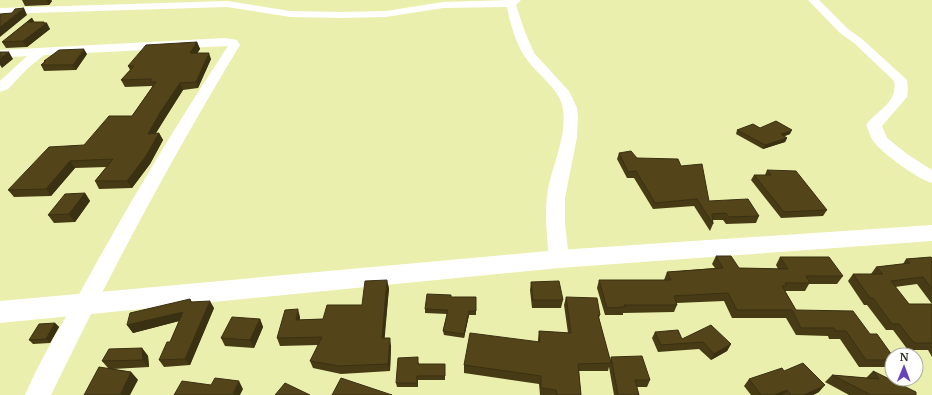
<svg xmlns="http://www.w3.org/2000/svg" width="932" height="395" font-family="Merriweather,serif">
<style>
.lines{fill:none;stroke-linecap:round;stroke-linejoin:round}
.minor{fill:#fff;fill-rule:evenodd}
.secondary{fill:#fff;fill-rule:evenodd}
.wall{fill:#473b16}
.shaded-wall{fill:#3a3012}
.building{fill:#534519;stroke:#3a3012}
</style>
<rect width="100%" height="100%" fill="#ebefad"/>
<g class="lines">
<path class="minor" d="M510,0H521L516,5L525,32L534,53L569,91L577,108L578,117L577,137L565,198V224L569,259L566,264L559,267L552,264L549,259C547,236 544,212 548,189C553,163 567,136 563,109C560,89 539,76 528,61C516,45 511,26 507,7L443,8L386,17L340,18L290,17L227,7L0,14V8L227,1L290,11L340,12L386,11L443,2Z
M808,0H819L848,29L862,39L907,80L908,90L907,97L882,126L887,138L907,154L932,170V183C919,180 882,153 874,142C870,138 869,130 866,125C878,109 898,103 894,81L854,43L840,33Z
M225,38L237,40L240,45C171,159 109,275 51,395H25C42,355 66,318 87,280C131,200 178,122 228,46L44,55L27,69L8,89L0,92V81L27,56L0,58V50Z"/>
<path class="secondary" d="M932,225V241L559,268L0,323V301L559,250Z"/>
</g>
<path class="wall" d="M22,0H51L52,1L49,5L25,6Z
M32,18L34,22H44L50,29L27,47L6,48L2,42Z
M197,42L200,49L197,53L211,59L198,88L183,90L156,133H159L163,140L150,164L132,188L99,189L95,181L107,167L75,168L51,196L14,197L8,190L84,145L132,116L152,87V86L125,87L121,80L130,70L128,66Z
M87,54L76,70L44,71L41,65L44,62V61Z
M760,128L790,134L784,136L787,138L785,142L763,149L736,134L737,130Z
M619,153L637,158L681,166L709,201L759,216L756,223L726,224L723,220H713V224L710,231L694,206L653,209L634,178H627L617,159Z
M767,170L827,210L823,216L781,218L751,180L754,175H765Z
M85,193L90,201L75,222L54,223L48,215Z
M716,256L739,268L778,269L776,265L780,257L843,276L837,284H809L805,291H785L796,310L870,334L892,355V363L888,367H859L840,339H829L828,336L796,335L786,318H732L724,301L677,303V305L674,312L623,313V315H605L597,288L599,280H664L667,272L715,268L712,264Z
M932,258V304L917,284L895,287L909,304H932V357L928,350H908L893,330H886L867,305H864L848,281L853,274H871L876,267L903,264L906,259Z
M531,282L563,300L561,308H532L530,290Z
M389,288L384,338L391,346L390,371L341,374L313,368L310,361L318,345L280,346L277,338L300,317V320L323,319L362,305Z
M451,297H476V315H469L464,338L444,335L443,331L447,314L425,313V309Z
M566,297L600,315L599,318L610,361L611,357L650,380L647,387H637L639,395H614L609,367L608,371H579L581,395H540L539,384L464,373V365L538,342V339L539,331L568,333L564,305Z
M190,299L192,302L214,308L190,365L164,367L159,360L170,342L179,321L133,333L127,325Z
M260,319L263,327L254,348L225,346L221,338Z
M55,323L59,327L50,343L33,344L29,340Z
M655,332L682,339L731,344L727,351L711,360L699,349L658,352L652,338Z
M142,348L148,356L149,367L113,369L131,372L138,380L108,368L102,361Z
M419,362V364H445V380H418V387H397L396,383Z
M873,371L916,395H849L825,382L832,375L866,378Z
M749,379L819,392L813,395H751L744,386Z"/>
<path class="shaded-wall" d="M46,0H51L52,1L49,5Z
M24,8L27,15L0,37V27Z
M32,18L35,23L28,22Z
M44,22L46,24L47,23L50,29L27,47L23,41Z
M197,42L200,49L193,60L190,53Z
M84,49L87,54L76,70L73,65Z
M9,52L13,59L2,68L0,65V58Z
M209,53L211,59L198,88L196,82Z
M180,83L183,90L165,118L151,141L148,134L161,111Z
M792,130L790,134L780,138L781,134Z
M159,133L163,140L150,164L132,188L127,181Z
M787,138L785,142L763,149L765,145Z
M70,161L75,168L51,196L46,189Z
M85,193L90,201L75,222L69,214Z
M387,280L389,288L384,346L382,338Z
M210,301L214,308L190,365L185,359Z
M298,309L300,317L298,328L296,320Z
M469,311V315L464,338V334Z
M183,312L187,319L133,333L127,325Z
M260,319L263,327L254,348L250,340Z
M55,323L59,327L50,343L46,339Z
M390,338L391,346L390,371L388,364Z
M731,344L727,351L711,360L714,354Z
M142,348L148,356L149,367L143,360Z
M131,372L138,380L130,395H120Z
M239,381L243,389L240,395H232Z
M825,385L819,392L813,395H804Z
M787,390L783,395H774Z"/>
<path class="building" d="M24,8L0,27V14L12,13L15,9Z
M32,18L28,22H44L43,23H47L23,41L2,42Z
M197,42L190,53H209L196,82L180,83L161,111L148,134L159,133L146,156L127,181H95L113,159L70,161L46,189L8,190L49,147L84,145L109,116H132L156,82H150L152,79L121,80L134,66H128L146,45Z
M84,49L73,65H41L46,61H44L59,50Z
M0,52H9L0,58Z
M776,121L792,130L781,134L787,138L765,145L737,130L753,124L760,128Z
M631,151L637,158L678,159L681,166L702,164L709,201L748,199L759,216L729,217L726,213L712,214L713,224L697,199L655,203L636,171L628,172L619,153Z
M767,170L796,171L827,210L784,212L754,175H771Z
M85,193L69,214L48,215L65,194Z
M716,256H731L739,268L788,269L780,257H829L843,276H806L810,283H785L786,286H782L796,310L853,311L870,334H877L892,355V360H866L846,331H836L834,328H801L792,310H737L728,293L674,296L677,305H624L625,307L607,308L599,280H671L667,272L723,268Z
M931,257L932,258V289L923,277L891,281L909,304H932V343H914L899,324H892L873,298H870L853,274H883L876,267L910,263L906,259Z
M387,280L382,338H390L388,364L339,366L310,361L322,337L277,338L285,310L298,309L296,320L323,319L327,305H362L365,281Z
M559,281L563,300H533L531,282Z
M427,294L451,295V297H476V311H469L464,334L443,331L448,310L425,309Z
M566,297L597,298L600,315H598L611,363L578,364L581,395H557L556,390L541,388V376L464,365L470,333L540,342L539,331L571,333Z
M190,299L191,302L210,301L185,359L159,360L167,342H170L183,312L127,325L130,313Z
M232,317L260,319L250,340L221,338Z
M55,323L46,339L29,340L39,324Z
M711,325L731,344L714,354L703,342L661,345L655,332L678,330L682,339Z
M142,348L143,360L102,361L109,349Z
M642,356L650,380H635L639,395H618L611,357Z
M418,357V364H445V376H417V383H396L398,358Z
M803,363L825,385L804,395H791L787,390L774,395H761L749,379L782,368L784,371Z
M99,367L131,372L120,395H84Z
M873,371L916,392V395H871L832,375L879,379Z
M215,378L239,381L232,395H174L182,381L211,385Z
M341,378L392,395H332Z
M285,383L310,395H275Z"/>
<g transform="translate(904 367) rotate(1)"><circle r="19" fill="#ffffff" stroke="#adada3"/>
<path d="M0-3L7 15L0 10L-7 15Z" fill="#6544bd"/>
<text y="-6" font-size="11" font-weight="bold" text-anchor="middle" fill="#313218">N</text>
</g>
</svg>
